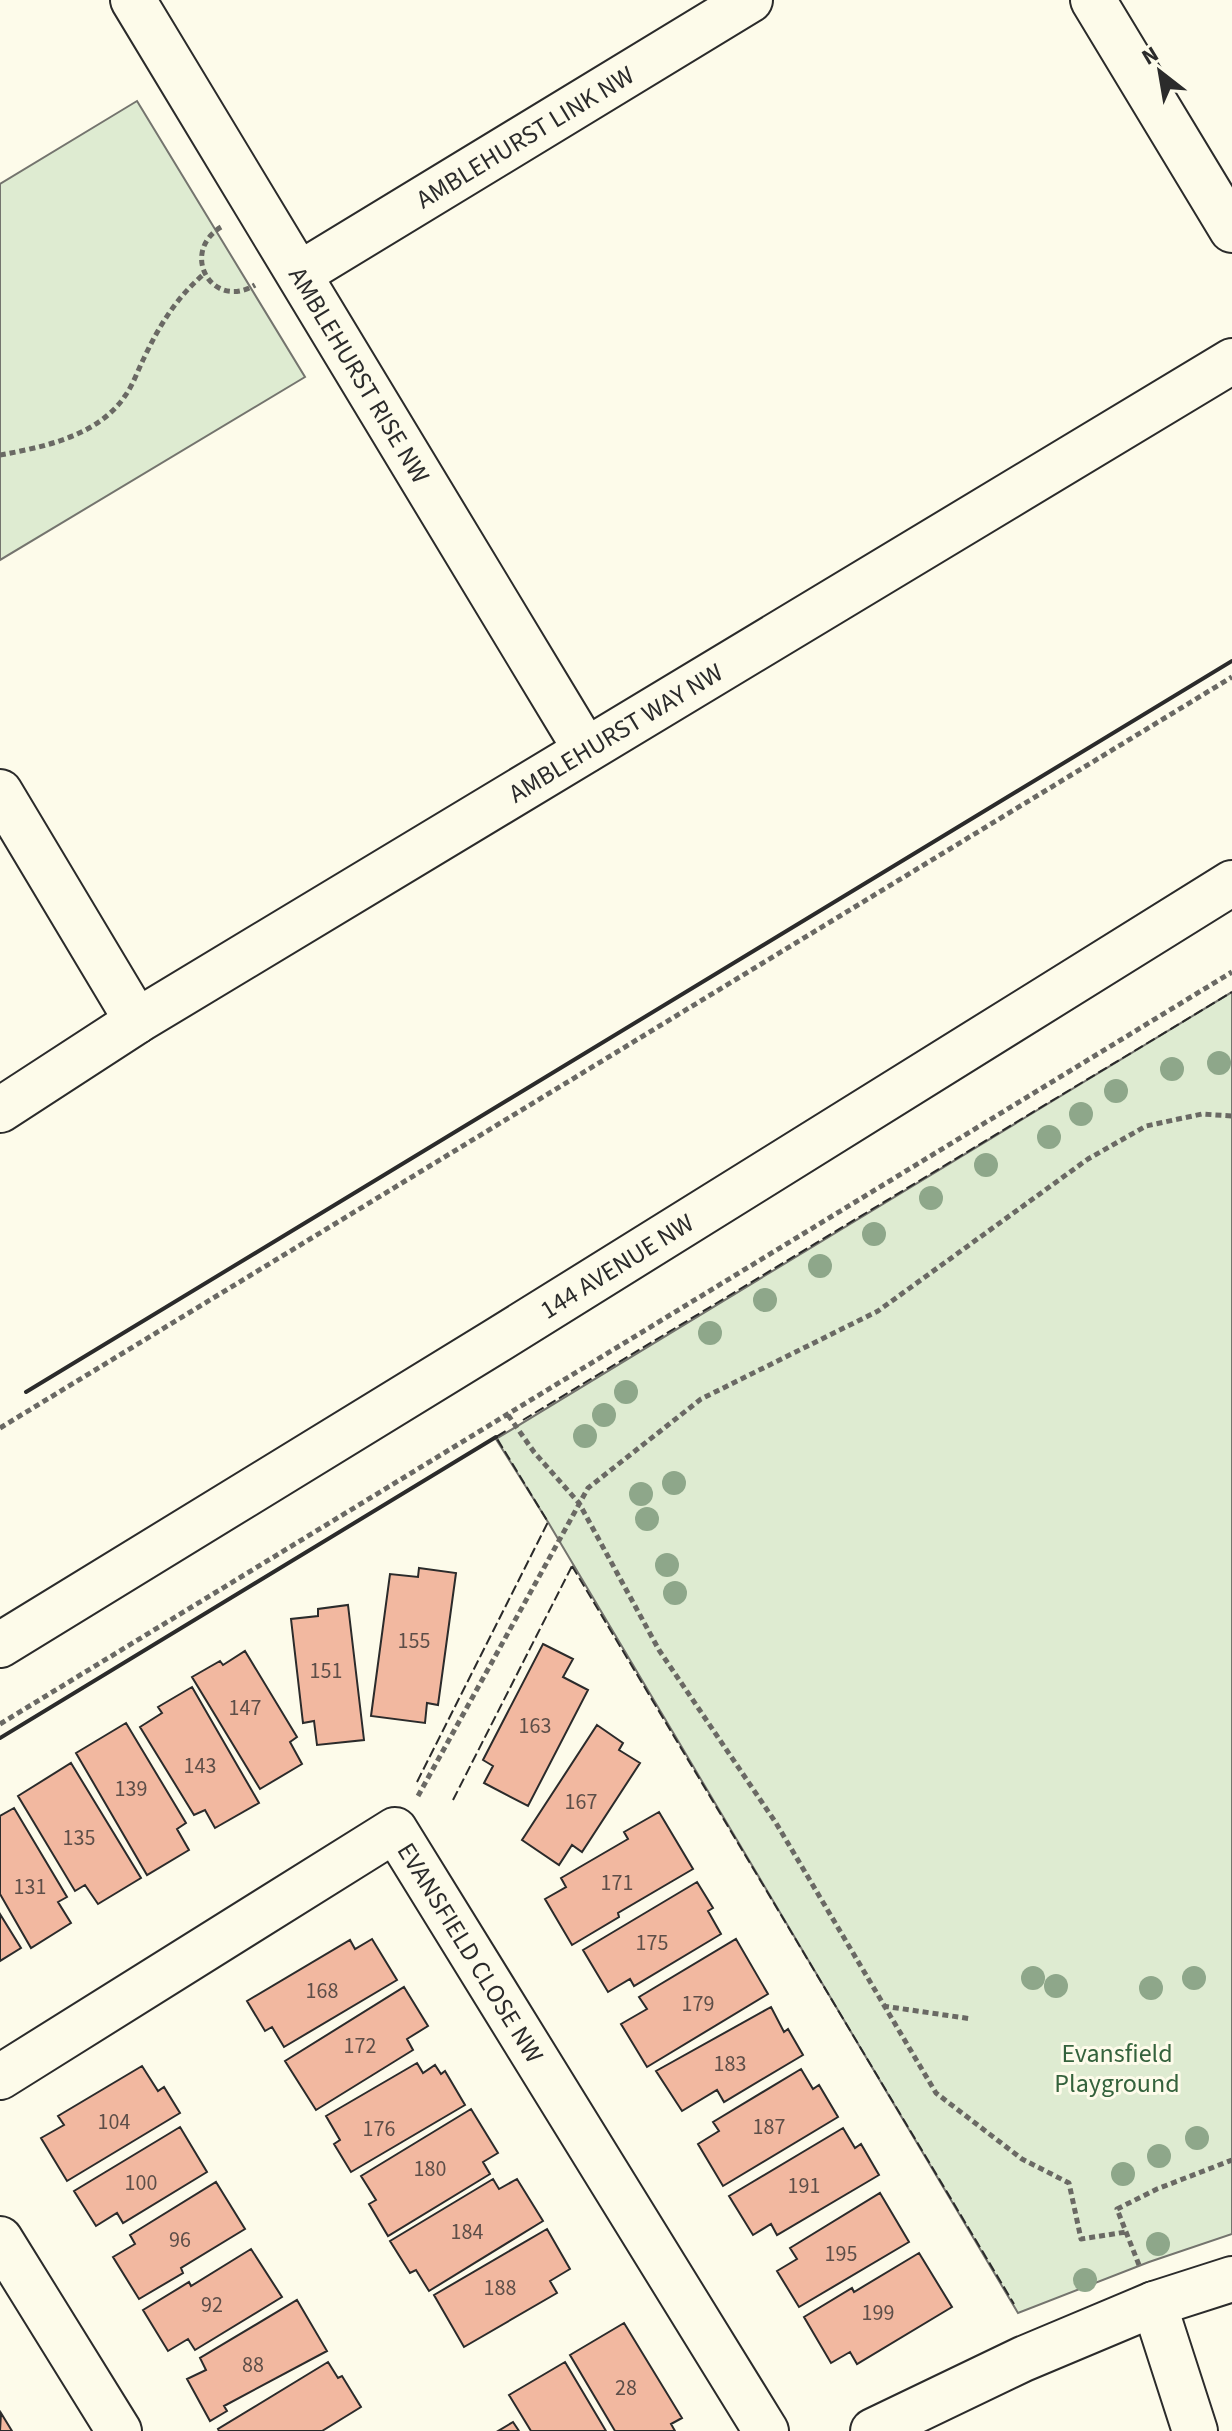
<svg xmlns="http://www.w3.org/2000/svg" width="1232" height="2431" font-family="'Source Sans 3',sans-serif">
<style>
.green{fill:#deebd1;stroke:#74746e;stroke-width:2}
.building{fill:#f2b8a0;stroke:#2b2b2b;stroke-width:2}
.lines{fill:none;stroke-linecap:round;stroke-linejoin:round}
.minor-casing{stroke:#2b2b2b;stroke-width:48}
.major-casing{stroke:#2b2b2b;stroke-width:48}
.path{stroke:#6a6964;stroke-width:5;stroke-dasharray:6 4;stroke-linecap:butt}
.minor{stroke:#fdfbea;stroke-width:44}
.major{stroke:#fdfbea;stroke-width:44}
.fence{stroke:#2b2b2b;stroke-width:2;stroke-dasharray:10 4;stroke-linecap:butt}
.wall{stroke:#2b2b2b;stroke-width:4}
.tree{fill:#8ea78a}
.labels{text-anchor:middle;stroke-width:6;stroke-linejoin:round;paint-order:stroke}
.number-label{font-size:22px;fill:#5d4e48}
.street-label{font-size:26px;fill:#2b2b2b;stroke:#fdfbea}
.park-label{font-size:26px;fill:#34623c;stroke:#fdfbea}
</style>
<rect width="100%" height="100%" fill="#fdfbea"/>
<path class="green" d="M137,101L305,377L0,560V184Z
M1232,992V2234L1149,2262L1018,2313L548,1522L496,1439Z"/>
<path class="building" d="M419,1568L456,1573L438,1705L427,1703L425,1723L371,1716L390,1574L418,1577Z
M348,1605L364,1740L317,1745L314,1721L303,1723L291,1619L318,1616V1609Z
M543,1644L573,1659L563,1677L588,1690L528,1806L484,1783L493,1766L483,1760Z
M245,1651L297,1737L290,1742L302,1764L260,1789L192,1677L220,1661L223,1665Z
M192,1687L259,1803L215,1828L205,1810L194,1815L140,1727L162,1713L158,1707Z
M126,1723L186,1823L177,1829L189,1850L147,1875L76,1753Z
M597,1725L623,1743L619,1750L640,1763L582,1852L572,1845L559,1865L522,1840Z
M71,1763L141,1878L98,1904L85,1885L75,1891L18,1796Z
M14,1808L67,1897L58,1902L71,1923L31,1948L0,1894V1816Z
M659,1812L693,1869L618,1913L619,1917L572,1945L545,1899L566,1887L561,1878L628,1839L624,1832Z
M697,1882L713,1908L708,1911L721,1934L634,1986L630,1979L608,1992L583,1950Z
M0,1914L21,1948L0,1961Z
M372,1939L397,1980L284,2047L272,2027L265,2031L247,2001L350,1940L355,1949Z
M736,1939L768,1994L647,2067L621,2024L647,2009L639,1997Z
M404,1987L428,2026L407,2039L413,2050L316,2110L285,2061Z
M771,2007L784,2032L788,2029L803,2055L724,2102L717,2090L682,2111L656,2071Z
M417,2063L423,2073L435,2065L441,2074L445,2071L465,2105L351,2172L334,2144L340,2140L326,2116Z
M142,2066L158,2091L164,2087L180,2113L67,2181L41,2138L64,2125L58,2116Z
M801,2069L813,2089L819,2085L838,2117L723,2186L698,2144L719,2131L713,2122Z
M471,2109L498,2153L483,2162L490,2174L388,2236L369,2204L376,2200L361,2176Z
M180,2127L207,2172L123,2223L117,2213L96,2226L74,2191Z
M843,2128L855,2148L861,2144L879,2175L777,2235L771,2224L753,2235L729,2196Z
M493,2179L499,2189L517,2179L543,2221L429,2291L416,2270L410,2273L390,2241Z
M216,2182L245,2229L181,2268L183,2273L139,2299L113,2257L135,2244L130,2235Z
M880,2193L909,2242L799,2307L777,2271L797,2259L790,2248Z
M547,2229L570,2269L550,2281L557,2293L464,2347L434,2295Z
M251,2249L282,2297L195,2350L188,2339L168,2351L143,2310L189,2282L191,2286Z
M919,2253L952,2307L857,2364L850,2352L831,2363L804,2317L852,2288L854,2292Z
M297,2300L327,2351L224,2406L227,2411L210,2421L187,2379L206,2370L200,2358Z
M624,2323L682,2418L671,2424L675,2431H615L570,2355Z
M328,2362L338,2378L342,2376L361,2407L322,2431H219L218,2429Z
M565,2362L606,2431H531L509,2395Z
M1,2413L12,2431H0Z
M513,2422L519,2431H498Z"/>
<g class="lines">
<g class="minor-casing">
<g id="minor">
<path id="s1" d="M133,0L586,750"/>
<path d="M1093,0L1232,230"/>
<path id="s2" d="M301,273L750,0"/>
<path d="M0,792L137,1021"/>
<path id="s3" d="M0,1110L137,1021L1232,361"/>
<path id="s4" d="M0,2077L395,1830L766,2431"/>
<path d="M0,2239L119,2431"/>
<path d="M1154,2304L1195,2431"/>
<path d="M873,2431L1023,2359L1154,2304L1232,2279"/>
</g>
</g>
<g class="major-casing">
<g id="major">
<path id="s5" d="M0,1645L496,1341L1232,883"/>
</g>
</g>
<path class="path" d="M221,227C179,253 212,311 255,285
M0,455C44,447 98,436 125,396C133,385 138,370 144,358C160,324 177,297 205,273
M508,1415L534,1452L579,1503L659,1650L776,1823L936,2093L1022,2159L1069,2183L1081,2239L1126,2232
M0,1428L1232,677
M0,1724L1232,972
M418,1796L588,1488L701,1399L878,1311L1088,1159L1146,1126L1202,1114L1232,1116
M883,2006L972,2019
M1139,2265L1117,2209L1157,2189L1232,2160"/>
<use href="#minor" class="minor"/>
<use href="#major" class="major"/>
<path class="fence" d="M523,1420L1232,992
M572,1566L1014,2304
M417,1782L548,1522L496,1437L509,1429
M453,1800L572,1566"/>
<path class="wall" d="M26,1392L1232,661
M0,1738L496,1437"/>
</g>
<g class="tree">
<circle cx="1219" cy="1063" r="12"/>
<circle cx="1172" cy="1069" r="12"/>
<circle cx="1116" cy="1091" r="12"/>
<circle cx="1081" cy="1114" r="12"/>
<circle cx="1049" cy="1137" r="12"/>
<circle cx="986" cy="1165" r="12"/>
<circle cx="931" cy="1198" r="12"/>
<circle cx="874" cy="1234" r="12"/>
<circle cx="820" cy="1266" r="12"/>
<circle cx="765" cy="1300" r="12"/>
<circle cx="710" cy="1333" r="12"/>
<circle cx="626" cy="1392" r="12"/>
<circle cx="604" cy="1415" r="12"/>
<circle cx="585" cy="1436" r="12"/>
<circle cx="674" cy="1483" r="12"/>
<circle cx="641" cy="1494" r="12"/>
<circle cx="647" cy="1519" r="12"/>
<circle cx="667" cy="1565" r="12"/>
<circle cx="675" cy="1593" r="12"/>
<circle cx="1033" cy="1978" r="12"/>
<circle cx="1194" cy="1978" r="12"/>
<circle cx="1056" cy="1986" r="12"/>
<circle cx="1151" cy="1988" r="12"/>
<circle cx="1197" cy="2138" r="12"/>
<circle cx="1159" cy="2156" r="12"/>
<circle cx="1123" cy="2174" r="12"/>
<circle cx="1158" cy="2244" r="12"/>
<circle cx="1085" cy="2280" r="12"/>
</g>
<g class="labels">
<g class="number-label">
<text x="414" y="1648">155</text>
<text x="326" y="1678">151</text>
<text x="245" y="1715">147</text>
<text x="535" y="1733">163</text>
<text x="200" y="1773">143</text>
<text x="131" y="1796">139</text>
<text x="581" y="1809">167</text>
<text x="79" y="1845">135</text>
<text x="617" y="1890">171</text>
<text x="30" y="1894">131</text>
<text x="652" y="1950">175</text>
<text x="322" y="1998">168</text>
<text x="698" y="2011">179</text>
<text x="360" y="2053">172</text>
<text x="730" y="2071">183</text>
<text x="114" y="2129">104</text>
<text x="769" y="2134">187</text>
<text x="379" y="2136">176</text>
<text x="430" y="2176">180</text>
<text x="141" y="2190">100</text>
<text x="804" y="2193">191</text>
<text x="467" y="2239">184</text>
<text x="180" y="2247">96</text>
<text x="841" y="2261">195</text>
<text x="500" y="2295">188</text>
<text x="212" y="2312">92</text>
<text x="878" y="2320">199</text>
<text x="253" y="2372">88</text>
<text x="626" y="2395">28</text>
</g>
<g class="street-label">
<text dy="9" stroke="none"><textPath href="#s2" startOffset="262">AMBLEHURST LINK NW</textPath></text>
<text dy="9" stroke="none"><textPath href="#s1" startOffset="438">AMBLEHURST RISE NW</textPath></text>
<text dy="9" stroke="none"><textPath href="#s3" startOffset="722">AMBLEHURST WAY NW</textPath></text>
<text dy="9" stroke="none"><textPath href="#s5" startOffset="724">144 AVENUE NW</textPath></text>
<text dy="9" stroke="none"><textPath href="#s4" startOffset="610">EVANSFIELD CLOSE NW</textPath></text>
</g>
<g class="park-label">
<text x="1117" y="2062">Evansfield<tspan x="1117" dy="30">Playground</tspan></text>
</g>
</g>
<g transform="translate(1160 72) rotate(329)" stroke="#fdfbea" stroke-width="6" paint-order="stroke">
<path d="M0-6L14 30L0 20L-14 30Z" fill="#2b2b2b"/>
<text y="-12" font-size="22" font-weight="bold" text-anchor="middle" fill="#2b2b2b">N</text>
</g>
</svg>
